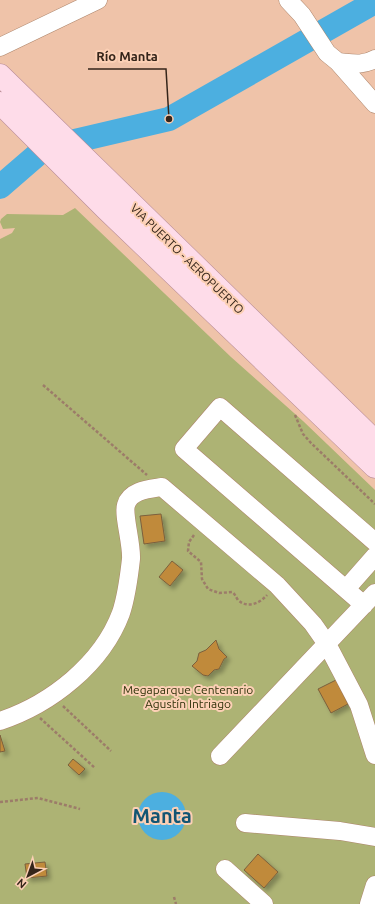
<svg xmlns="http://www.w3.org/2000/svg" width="375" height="904" font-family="Ubuntu,sans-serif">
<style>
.green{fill:#adb374}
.water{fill:#4cafe0}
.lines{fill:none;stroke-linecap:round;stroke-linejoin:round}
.river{stroke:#4cafe0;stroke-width:24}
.building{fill:#c08a3b;stroke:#7b603d;filter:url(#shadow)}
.minor-casing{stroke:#ad856b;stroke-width:19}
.major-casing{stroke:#b88c97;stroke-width:23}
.path{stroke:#9c7c69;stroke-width:2.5;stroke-dasharray:3 2;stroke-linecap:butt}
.minor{stroke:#fff;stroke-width:18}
.major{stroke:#fedce9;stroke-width:22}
.labels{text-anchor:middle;stroke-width:4;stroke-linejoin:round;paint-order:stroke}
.street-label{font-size:12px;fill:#35251a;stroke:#fcd0b5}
.park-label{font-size:12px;fill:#30330b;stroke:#fcd0b5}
.town-label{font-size:20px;font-weight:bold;fill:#135573;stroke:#fcd0b5}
.leader{fill:none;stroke:#35251a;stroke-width:1.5}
.callout-dot{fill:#35251a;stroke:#fcd0b5;stroke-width:1.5}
.callout-label{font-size:13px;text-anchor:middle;font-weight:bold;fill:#35251a;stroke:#fcd0b5;stroke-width:4;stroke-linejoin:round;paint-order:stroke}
</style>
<defs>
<filter id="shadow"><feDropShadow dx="3.5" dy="3.5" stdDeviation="2" flood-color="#0004"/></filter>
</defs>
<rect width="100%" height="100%" fill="#efc3a9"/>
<path class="green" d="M75,208L231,357L303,421L375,490V904H0V239L12,233L15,228L3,229L0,222L1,219L7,214L63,215Z"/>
<path class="water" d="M138 816a24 24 0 1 1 48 0a24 24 0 1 1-48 0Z"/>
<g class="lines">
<path class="river" d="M0,187L45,148L169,119L375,2"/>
</g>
<path class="building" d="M161,514L165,541L144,544L140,516Z
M172,561L183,570L170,586L159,577Z
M216,640L219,649L227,657L224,659L219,669L214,670L208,676L203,675L192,666L197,661L199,653L206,650Z
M336,680L348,704L331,713L318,689Z
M0,735L5,751L0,752Z
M73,759L85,769L79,775L68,765Z
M258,854L278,872L264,888L244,870Z
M45,862L47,876L27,878L25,864Z"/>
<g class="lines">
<g class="minor-casing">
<path id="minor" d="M288,0L302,15L327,53L338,62L375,104
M0,47L98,0
M338,62C351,63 363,66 375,59
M346,589L375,556
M364,605L184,449L220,407L375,542
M0,721C51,704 102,664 121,613C127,595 129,577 131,559C132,544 123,515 126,505C130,490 150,489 162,487L277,585L313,624L327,644L359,705L375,755
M220,756L375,593
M245,823L340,831L375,837
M225,869L264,904
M369,904L375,885"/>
</g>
<g class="major-casing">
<path id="major" d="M0,75L375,441
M0,103L106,209L375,467"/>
</g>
<path class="path" d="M43,385L147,475
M295,415L303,434L311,443L375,504
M194,535L189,542L188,551L201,562L202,579L208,589L219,593L232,592C235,594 236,597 238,600C248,609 260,603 267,595
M63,706L111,751
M40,718L95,768
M0,802L38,798L80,809
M174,897L176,904"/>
<use href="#minor" class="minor"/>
<use href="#major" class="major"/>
</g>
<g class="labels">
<g class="street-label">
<text transform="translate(187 259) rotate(44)" y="4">VIA PUERTO - AEROPUERTO</text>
</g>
<g class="park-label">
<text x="188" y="694">Megaparque Centenario<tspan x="188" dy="14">Agustín Intriago</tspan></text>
</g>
<g class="town-label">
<text x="162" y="823">Manta</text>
</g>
</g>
<path class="leader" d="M169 119L166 69H88"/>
<circle class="callout-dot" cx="169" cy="119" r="4"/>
<g class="callout-label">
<text x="127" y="61">Río Manta</text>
</g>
<g transform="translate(28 876) rotate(221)" stroke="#fcd0b5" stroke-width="3" paint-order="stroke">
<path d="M0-3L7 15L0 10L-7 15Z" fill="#35251a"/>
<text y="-6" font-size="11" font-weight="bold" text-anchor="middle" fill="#35251a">N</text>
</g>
</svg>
